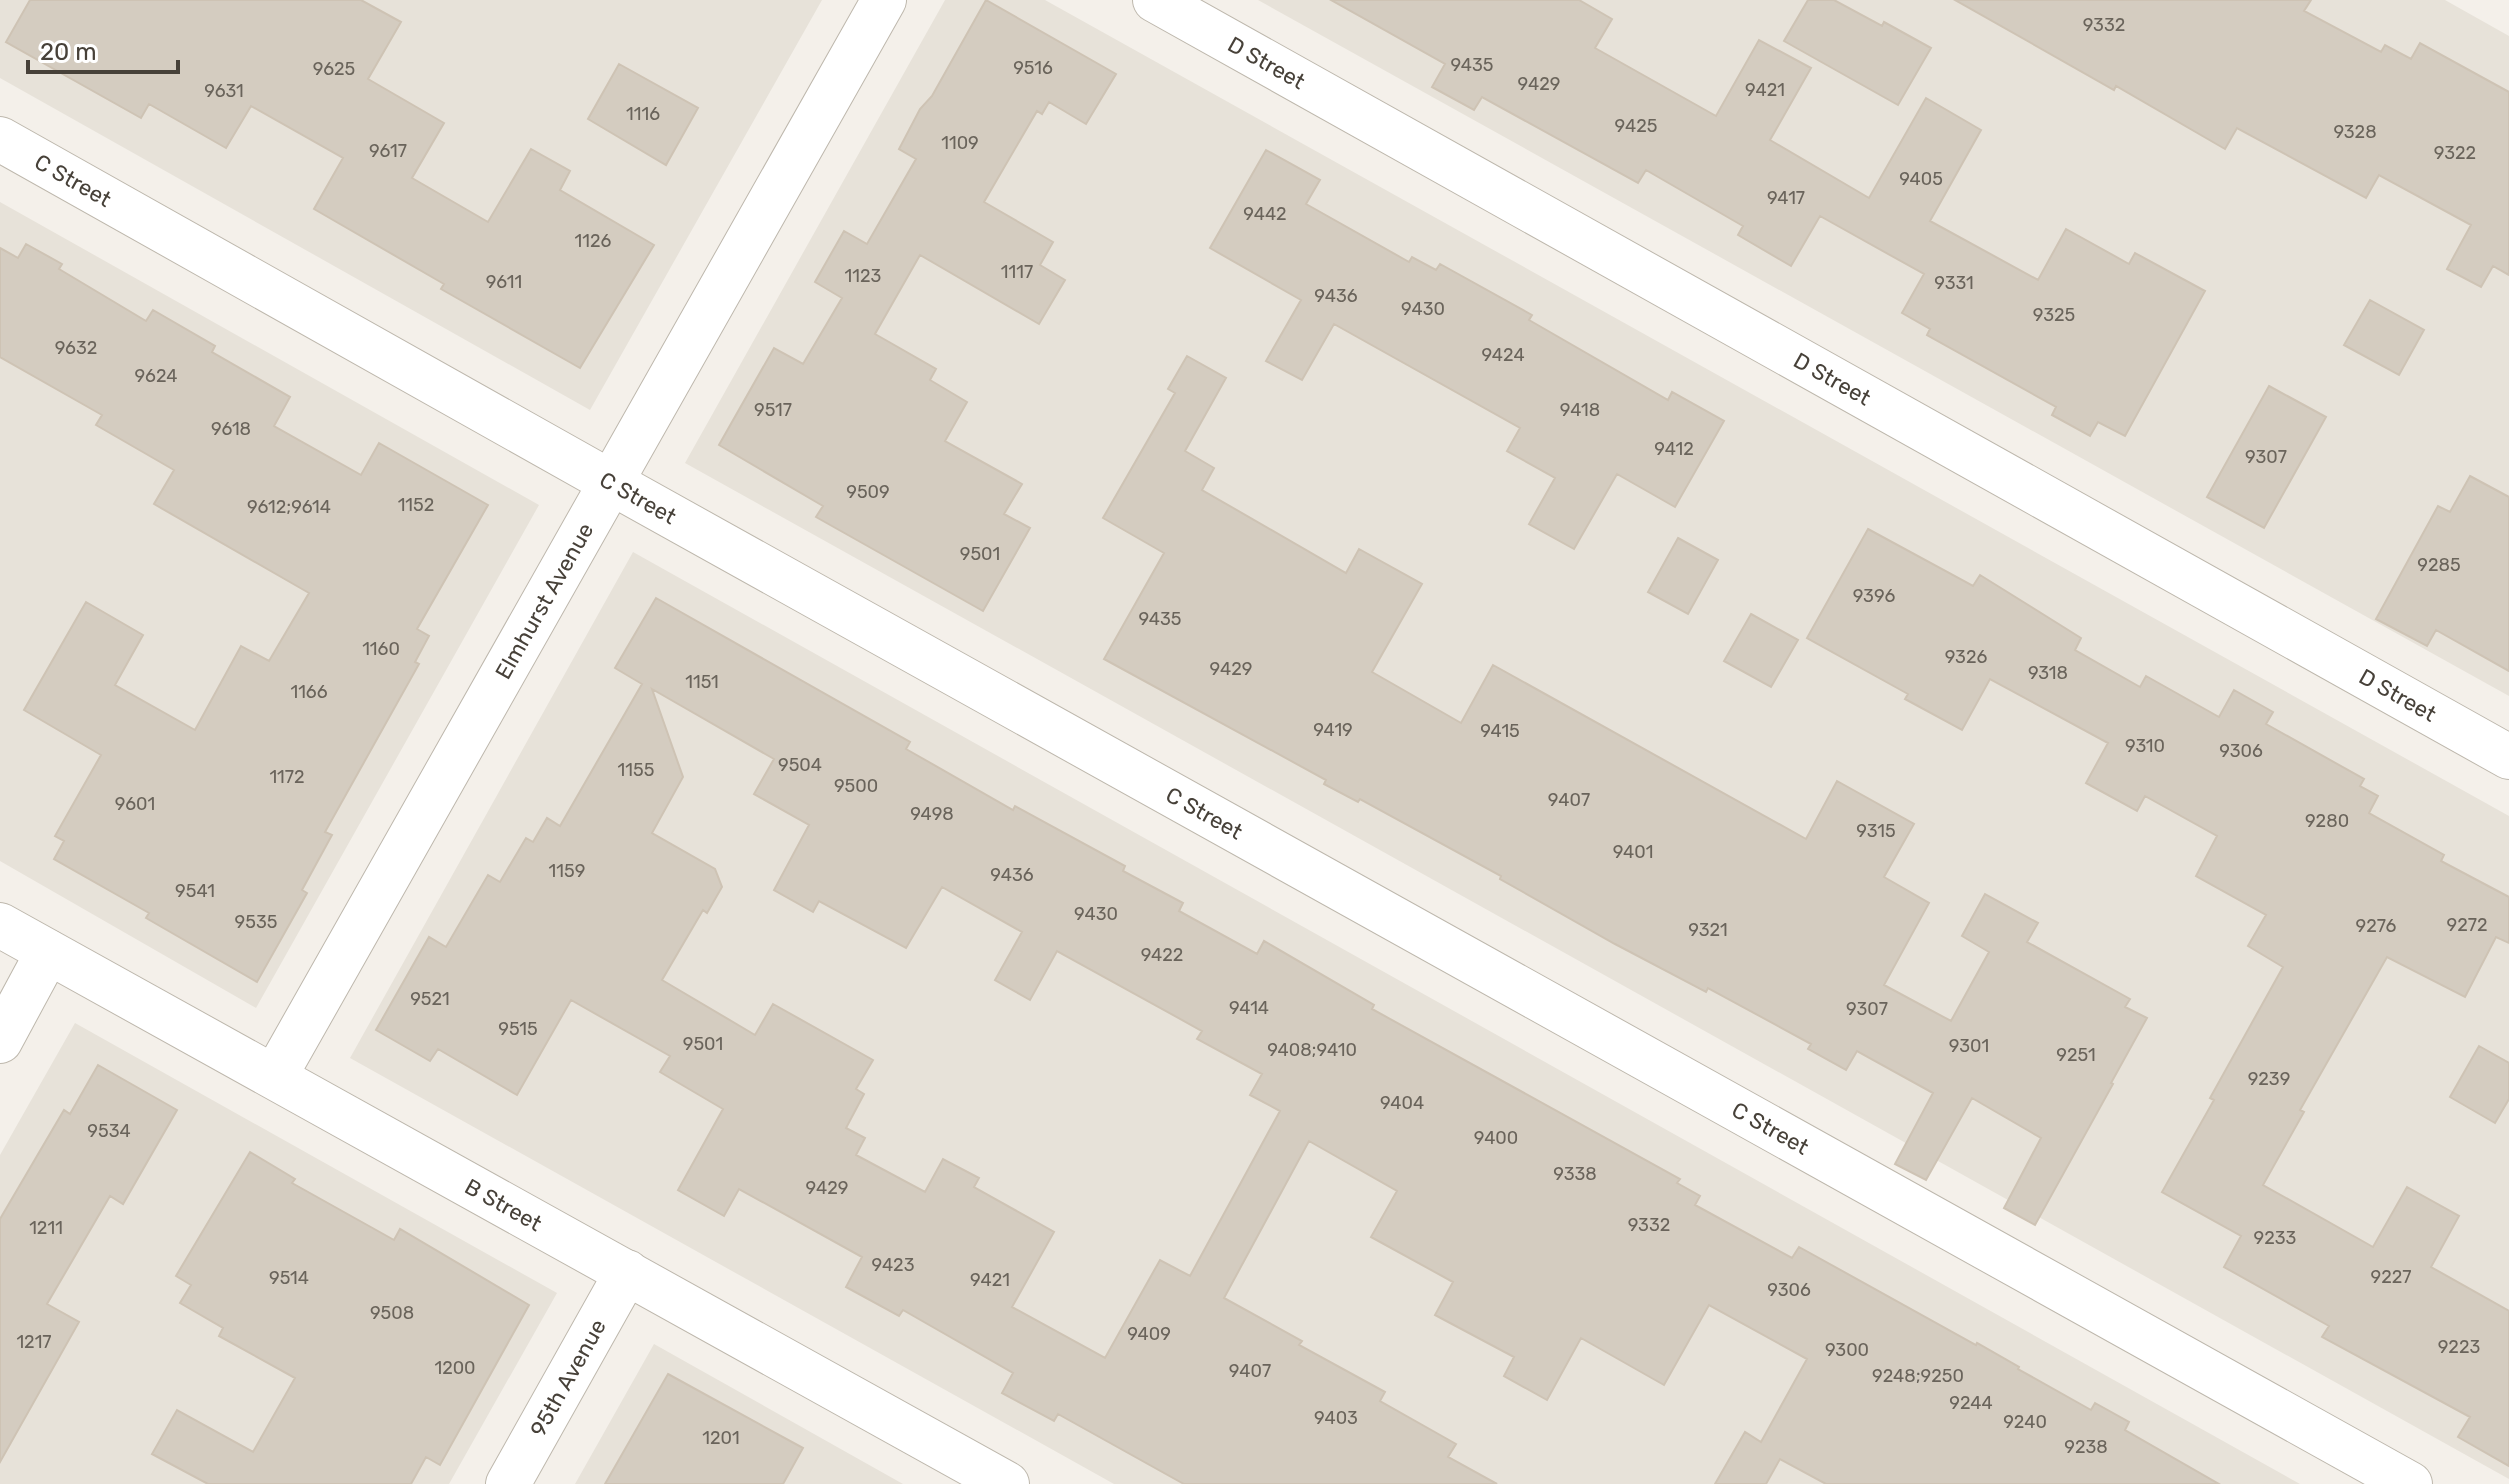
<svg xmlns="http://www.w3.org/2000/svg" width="2509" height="1484" font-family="Rubik,sans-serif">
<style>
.residential{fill:#e7e2d9}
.building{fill:#d4ccc0;stroke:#cec3b4;stroke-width:2;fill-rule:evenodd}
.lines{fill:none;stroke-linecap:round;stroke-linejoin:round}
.minor-casing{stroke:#beb8ad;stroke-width:46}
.minor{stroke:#fff;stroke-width:44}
.labels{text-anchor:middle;stroke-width:7;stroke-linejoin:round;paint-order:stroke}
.number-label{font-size:18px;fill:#6a645b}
.street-label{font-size:22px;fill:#474139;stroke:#fff}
</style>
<rect width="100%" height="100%" fill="#f4f0ea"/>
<path class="residential" d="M0,0H822L590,410L0,78Z
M945,0H1045L2509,816V1479L685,463Z
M1258,0H2445L2509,36V696Z
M0,202L539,505L256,1008L0,861Z
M633,552L2300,1484H1114L350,1058Z
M75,1023L557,1293L449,1484H0V1155Z
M654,1344L903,1484H575Z"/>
<path class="building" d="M30,0H361L401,22L368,79L444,123L412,178L488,222L531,149L570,171L560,190L654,245L580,368L441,289L444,284L314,209L343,158L251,106L226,148L149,104L141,118L6,42Z
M986,0L1116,74L1086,124L1049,102L1042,114L1037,111L984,202L1053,242L1040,265L1065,280L1039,324L920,255L875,334L936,369L930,380L967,402L945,441L1022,484L1004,514L1030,528L983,611L816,517L823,506L719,445L774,348L803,364L842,298L815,282L844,231L867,244L916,159L899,149L920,109L932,96Z
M1331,0H1579L1612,19L1595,48L1716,116L1759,40L1811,68L1770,140L1869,198L1926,98L1981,130L1930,221L2038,280L2066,229L2129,264L2135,253L2205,291L2125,436L2098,422L2090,436L2052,415L2056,407L1927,335L1930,329L1902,313L1924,274L1820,216L1791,266L1738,235L1743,226L1646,170L1638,183L1482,97L1474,110L1432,87L1445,64Z
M1808,0H1834L1882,26L1884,22L1931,48L1898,105L1784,41Z
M1955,0H2311L2304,11L2381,52L2385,45L2411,59L2420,43L2509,92V275L2493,266L2481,287L2447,269L2471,225L2379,175L2366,198L2237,128L2225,149L2116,86L2114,90Z
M619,64L698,108L666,165L588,119Z
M1266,150L1320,180L1306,204L1409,262L1412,257L1436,270L1440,264L1532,315L1529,320L1668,400L1672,392L1724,421L1675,507L1617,474L1574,549L1529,524L1555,478L1507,451L1520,428L1334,324L1302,380L1266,361L1301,300L1210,248Z
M26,244L62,264L59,269L146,321L153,310L215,346L212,352L290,397L274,426L361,475L379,443L488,505L417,629L429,636L415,662L419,664L325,832L332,835L302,890L307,893L257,982L146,918L149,913L54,859L64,841L55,836L101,755L24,710L86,602L143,635L115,685L195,730L241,646L269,661L309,593L154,504L174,470L96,425L102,415L0,357V248L18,258Z
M2370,300L2424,330L2399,375L2344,345Z
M1187,356L1226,378L1185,451L1214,468L1202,490L1346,573L1359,549L1422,584L1372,672L1461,723L1493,665L1806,839L1837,781L1914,824L1884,877L1929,903L1884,985L1951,1021L1989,952L1962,936L1985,894L2038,923L2027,942L2130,999L2125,1007L2147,1018L2111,1083L2113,1084L2035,1225L2004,1208L2041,1138L1972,1098L1926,1180L1895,1164L1933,1093L1857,1051L1846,1070L1808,1049L1811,1044L1708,988L1706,992L1615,944L1500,879L1501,876L1360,799L1358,802L1324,784L1326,780L1104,659L1164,553L1103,518L1175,393L1168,389Z
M2269,386L2326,417L2264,528L2207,497Z
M2470,476L2509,497V671L2436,630L2427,646L2376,619L2438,506L2450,512Z
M1868,529L1973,586L1980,575L2081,638L2075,650L2140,687L2146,676L2219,717L2234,690L2273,712L2266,724L2364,779L2360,786L2378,796L2369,813L2444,855L2441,861L2509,897V943L2496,937L2465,997L2387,957L2300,1110L2304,1112L2263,1185L2373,1247L2407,1187L2459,1216L2431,1267L2509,1311V1466L2458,1437L2470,1417L2322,1337L2329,1326L2224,1267L2241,1236L2162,1192L2214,1100L2210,1098L2283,967L2248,946L2266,915L2196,876L2217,836L2145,796L2137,811L2086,783L2108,743L1990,679L1962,730L1905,699L1908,694L1807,638Z
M1678,538L1718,560L1688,614L1648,592Z
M656,598L910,742L906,749L1013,810L1015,806L1125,866L1123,871L1183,903L1179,911L1257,954L1264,941L1374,1005L1372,1009L1680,1179L1677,1183L1700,1196L1695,1205L1792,1258L1799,1247L1976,1345L1977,1343L2019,1367L2018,1369L2091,1410L2095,1403L2129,1422L2125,1430L2219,1484H1826L1780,1459L1766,1484H1715L1745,1432L1761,1442L1807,1359L1709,1305L1664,1385L1581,1338L1547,1400L1504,1376L1514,1357L1435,1315L1453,1282L1371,1237L1397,1191L1309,1141L1224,1298L1302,1341L1299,1345L1385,1392L1380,1401L1456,1444L1448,1457L1497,1484H1184L1058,1414L1054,1421L1002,1393L1013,1373L903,1310L899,1316L846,1287L862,1257L739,1189L724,1216L678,1190L723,1109L660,1072L670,1056L571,1000L517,1095L438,1049L430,1061L376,1030L429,937L446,947L488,875L500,882L526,838L533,842L547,818L560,826L642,684L615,668ZM652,689L774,759L754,794L809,825L774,890L813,912L819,901L906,948L942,887L1022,932L995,980L1030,1000L1057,951L1202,1031L1197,1039L1262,1074L1250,1095L1280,1111L1190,1276L1160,1260L1105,1358L1012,1307L1054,1232L974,1187L979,1178L943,1159L925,1192L856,1155L865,1138L846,1128L864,1094L856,1089L873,1060L773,1004L755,1035L662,980L703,910L707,913L722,887L715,869L652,833L683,777Z
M1751,614L1798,640L1771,687L1724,661Z
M2479,1046L2509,1063V1099L2495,1123L2450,1097Z
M98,1065L177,1110L123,1204L110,1196L47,1304L79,1322L0,1462V1219L64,1110L70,1114Z
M250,1152L295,1179L292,1183L394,1240L400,1229L529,1305L440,1465L426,1457L411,1484H208L152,1454L177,1410L253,1452L295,1378L219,1336L223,1328L180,1303L191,1285L176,1276Z
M668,1374L803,1448L783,1484H605Z"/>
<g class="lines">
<g class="minor-casing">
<g id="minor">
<path id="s1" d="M1155,0L2509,757"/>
<path id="s2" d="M0,139L612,483L2410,1484"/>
<path id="s3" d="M0,925L1007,1484"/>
<path d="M0,1041L48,952"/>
<path id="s4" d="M275,1076L884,0"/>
<path id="s5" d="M508,1484L627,1272"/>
</g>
</g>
<use href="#minor" class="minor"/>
</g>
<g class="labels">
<g class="number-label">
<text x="2104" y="31">9332</text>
<text x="1472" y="71">9435</text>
<text x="1033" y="74">9516</text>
<text x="334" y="75">9625</text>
<text x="1539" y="90">9429</text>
<text x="1765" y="96">9421</text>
<text x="224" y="97">9631</text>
<text x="643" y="120">1116</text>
<text x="1636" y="132">9425</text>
<text x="2355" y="138">9328</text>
<text x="960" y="149">1109</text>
<text x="388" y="157">9617</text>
<text x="2455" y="159">9322</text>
<text x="1921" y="185">9405</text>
<text x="1786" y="204">9417</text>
<text x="1265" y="220">9442</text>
<text x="593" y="247">1126</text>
<text x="1017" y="278">1117</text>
<text x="863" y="282">1123</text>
<text x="504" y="288">9611</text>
<text x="1954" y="289">9331</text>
<text x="1336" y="302">9436</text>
<text x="1423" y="315">9430</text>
<text x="2054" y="321">9325</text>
<text x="76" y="354">9632</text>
<text x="1503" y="361">9424</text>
<text x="156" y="382">9624</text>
<text x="773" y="416">9517</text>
<text x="1580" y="416">9418</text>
<text x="231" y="435">9618</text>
<text x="1674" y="455">9412</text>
<text x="2266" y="463">9307</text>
<text x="868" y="498">9509</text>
<text x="416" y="511">1152</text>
<text x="289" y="513">9612;9614</text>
<text x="980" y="560">9501</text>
<text x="2439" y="571">9285</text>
<text x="1874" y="602">9396</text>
<text x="1160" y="625">9435</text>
<text x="381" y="655">1160</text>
<text x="1966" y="663">9326</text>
<text x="1231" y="675">9429</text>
<text x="2048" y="679">9318</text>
<text x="702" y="688">1151</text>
<text x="309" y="698">1166</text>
<text x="1333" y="736">9419</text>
<text x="1500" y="737">9415</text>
<text x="2145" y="752">9310</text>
<text x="2241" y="757">9306</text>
<text x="800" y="771">9504</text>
<text x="636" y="776">1155</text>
<text x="287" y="783">1172</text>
<text x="856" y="792">9500</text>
<text x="1569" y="806">9407</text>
<text x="135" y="810">9601</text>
<text x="932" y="820">9498</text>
<text x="2327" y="827">9280</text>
<text x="1876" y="837">9315</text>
<text x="1633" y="858">9401</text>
<text x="567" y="877">1159</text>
<text x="1012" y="881">9436</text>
<text x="195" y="897">9541</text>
<text x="1096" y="920">9430</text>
<text x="256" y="928">9535</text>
<text x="2467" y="931">9272</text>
<text x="2376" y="932">9276</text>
<text x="1708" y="936">9321</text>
<text x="1162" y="961">9422</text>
<text x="430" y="1005">9521</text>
<text x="1249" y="1014">9414</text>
<text x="1867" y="1015">9307</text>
<text x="518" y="1035">9515</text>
<text x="703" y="1050">9501</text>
<text x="1969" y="1052">9301</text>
<text x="1312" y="1056">9408;9410</text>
<text x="2076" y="1061">9251</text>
<text x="2269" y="1085">9239</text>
<text x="1402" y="1109">9404</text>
<text x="109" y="1137">9534</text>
<text x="1496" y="1144">9400</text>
<text x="1575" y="1180">9338</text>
<text x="827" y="1194">9429</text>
<text x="1649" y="1231">9332</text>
<text x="46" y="1234">1211</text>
<text x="2275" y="1244">9233</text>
<text x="893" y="1271">9423</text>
<text x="2391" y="1283">9227</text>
<text x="289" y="1284">9514</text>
<text x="990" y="1286">9421</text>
<text x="1789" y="1296">9306</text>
<text x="392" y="1319">9508</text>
<text x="1149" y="1340">9409</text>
<text x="34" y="1348">1217</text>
<text x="2459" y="1353">9223</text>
<text x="1847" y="1356">9300</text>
<text x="455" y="1374">1200</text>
<text x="1250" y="1377">9407</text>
<text x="1918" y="1382">9248;9250</text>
<text x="1971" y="1409">9244</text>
<text x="1336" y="1424">9403</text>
<text x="2025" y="1428">9240</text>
<text x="721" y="1444">1201</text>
<text x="2086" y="1453">9238</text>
</g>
<g class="street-label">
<text dy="8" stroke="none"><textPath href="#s1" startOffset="128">D Street</textPath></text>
<text dy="8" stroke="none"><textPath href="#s2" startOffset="84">C Street</textPath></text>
<text dy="8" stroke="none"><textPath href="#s1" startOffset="776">D Street</textPath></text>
<text dy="8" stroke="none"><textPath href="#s2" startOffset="732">C Street</textPath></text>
<text dy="8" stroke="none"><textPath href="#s4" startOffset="546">Elmhurst Avenue</textPath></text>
<text dy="8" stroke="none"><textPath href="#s1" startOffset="1424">D Street</textPath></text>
<text dy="8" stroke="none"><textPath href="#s2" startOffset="1380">C Street</textPath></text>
<text dy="8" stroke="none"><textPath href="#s2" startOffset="2028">C Street</textPath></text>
<text dy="8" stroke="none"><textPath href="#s3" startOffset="576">B Street</textPath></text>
<text dy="8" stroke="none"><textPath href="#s5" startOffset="122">95th Avenue</textPath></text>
</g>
</g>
<path d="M28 60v12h150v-12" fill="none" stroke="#474139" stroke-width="4"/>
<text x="40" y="60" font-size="24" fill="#474139" stroke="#ffffff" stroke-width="6" paint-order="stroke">20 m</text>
</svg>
